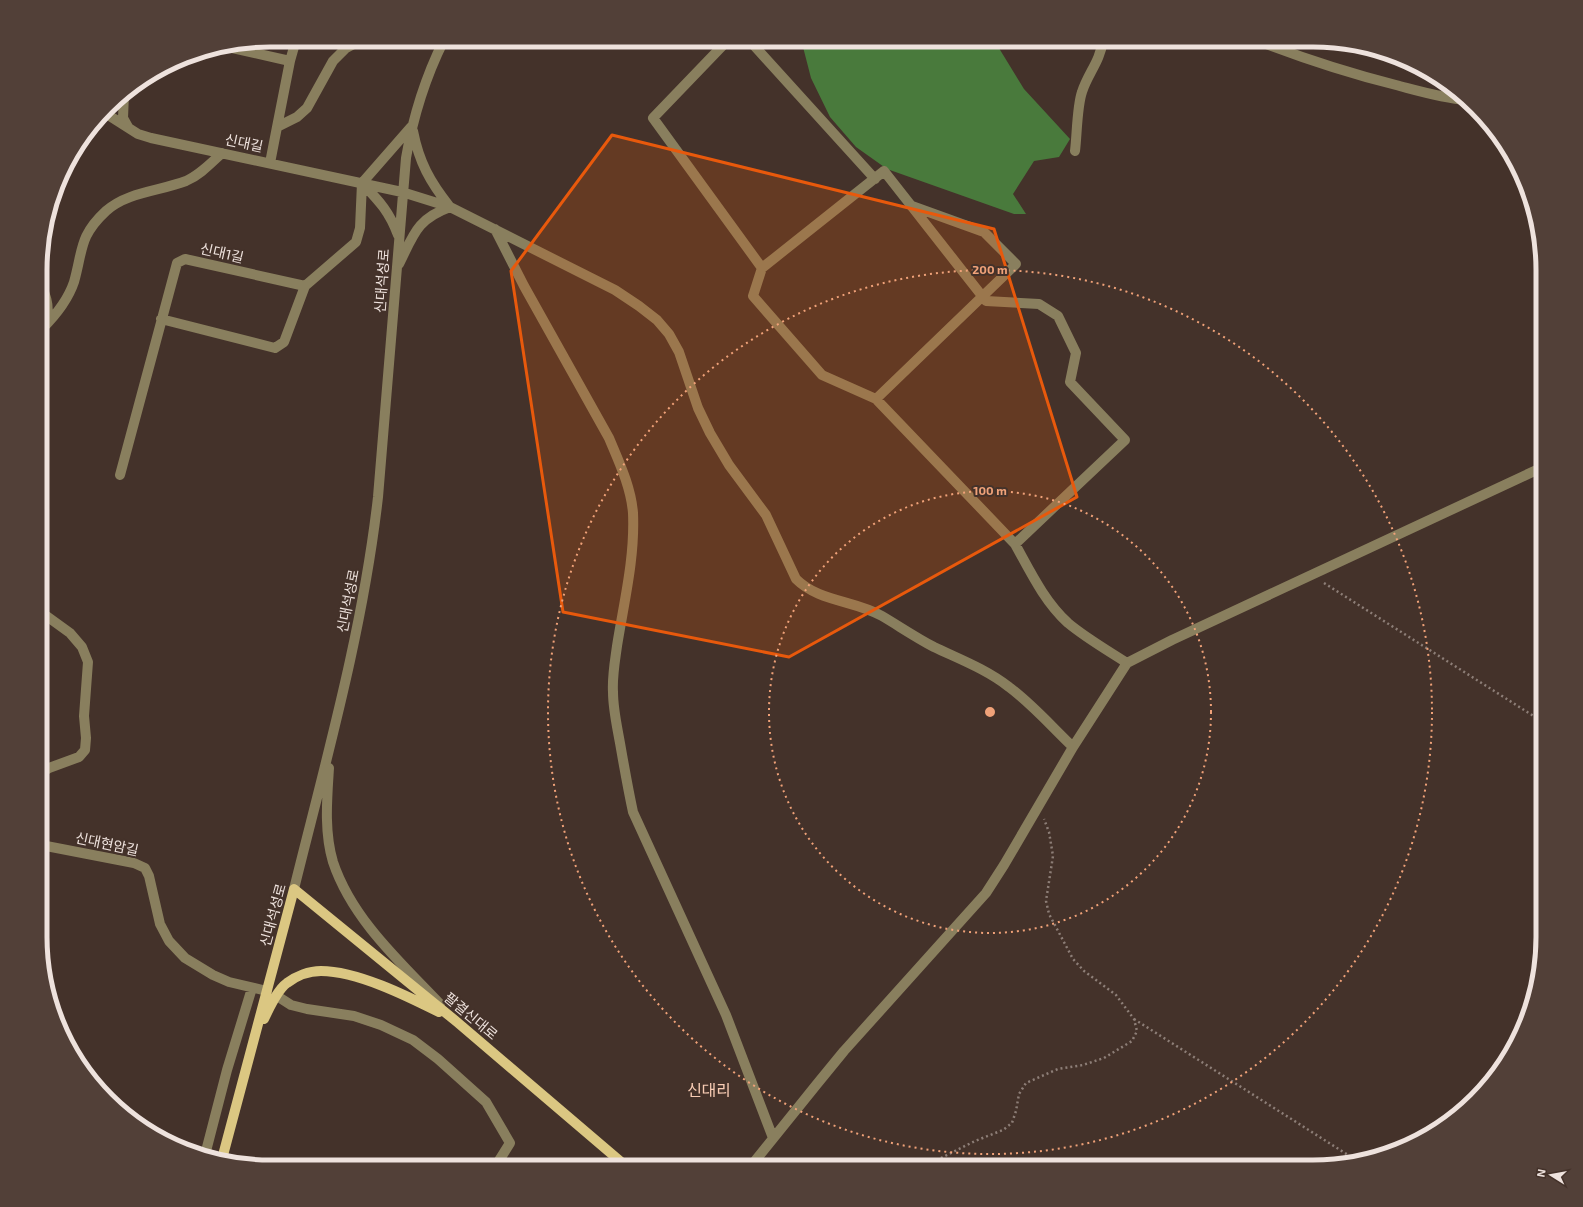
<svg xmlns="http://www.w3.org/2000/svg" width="1583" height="1207" font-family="'Exo 2','Noto Sans KR',sans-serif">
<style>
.forest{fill:#497a3c}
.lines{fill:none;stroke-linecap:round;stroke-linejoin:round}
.path{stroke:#8d7e77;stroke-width:2.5;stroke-dasharray:2 3;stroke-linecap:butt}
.minor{stroke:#897f5e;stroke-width:10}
.major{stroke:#dbc782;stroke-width:10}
.marked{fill:#e8590c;fill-opacity:0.2;stroke:#e8590c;stroke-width:3;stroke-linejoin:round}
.ring{fill:none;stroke:#f0a279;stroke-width:2;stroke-dasharray:2 4}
.labels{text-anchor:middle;stroke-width:4;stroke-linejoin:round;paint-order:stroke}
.street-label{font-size:14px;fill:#eee2dd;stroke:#44322a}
.quarter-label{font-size:16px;fill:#f8ccb4;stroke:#44322a}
.rim{fill:none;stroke:#eee2dd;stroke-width:5}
.centre{fill:#f0a279;stroke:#44322a;stroke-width:2}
.ring-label{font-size:12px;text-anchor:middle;font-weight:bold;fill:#f0a279;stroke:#44322a;stroke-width:4;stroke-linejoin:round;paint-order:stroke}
</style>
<rect width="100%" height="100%" fill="#44322a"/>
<path class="forest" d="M809,40H994L1024,89L1070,139L1059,157L1034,161L1013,194L1026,214H1014L887,169L856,147L830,117L811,78L803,47Z"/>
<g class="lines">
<path class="path" d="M1324,583L1543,722
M1134,1019L1359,1162
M923,1167L975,1141L1003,1130L1012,1123L1016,1111L1019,1094L1026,1083L1058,1069L1083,1065L1104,1058L1132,1041L1137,1031L1134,1019L1116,995L1084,971L1073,959L1049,914L1046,901L1053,856L1049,832L1044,819"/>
<path class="minor" d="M728,40L653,118L762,268
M749,40L875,179
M1256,40C1302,58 1348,73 1396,85C1419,91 1442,98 1467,100
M228,47L290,61
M124,94L123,118L128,127
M105,113L138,134L151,138L402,192L450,207L615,290L639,306L657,320L669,334L679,352L698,408L710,433L729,465L766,515L796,579C819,602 854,600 882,616C899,626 915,637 934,647C959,659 986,669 1009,687C1032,704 1052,727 1073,747
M277,127L290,61L296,40
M1075,151C1077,135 1077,106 1082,92C1088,73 1100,62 1103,40
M270,163L277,127L297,117L307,108L333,61L346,48L361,40
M362,183L411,127
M362,183C379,201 389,211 398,235
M495,229L524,286L609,438C619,462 631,487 633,513C635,558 624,602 617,646C615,661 612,677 613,692C613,709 617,726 620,743C624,766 628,789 633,812L726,1015L773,1138
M399,264C414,234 417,219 450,207C430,182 419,162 413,131
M42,287C48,300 51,313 43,325
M161,319L275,348L284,342L305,286
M42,329C55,316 68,300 74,282C83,250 79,236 106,211C127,192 160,191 186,181C200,175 211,163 222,153
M876,399L1016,264L984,232L912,206
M120,475L177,263L185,259L305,286L356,242L360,228L362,183
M1015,544L876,399L822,375L753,296L762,268L884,171L986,301L1039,304L1058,316L1076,353L1070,382L1125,440L1015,544C1030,571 1044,601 1068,623C1086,638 1107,650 1127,663
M329,768C327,799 324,832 333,862C352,919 400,962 440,1004
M41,773L49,768L79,757L85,750L86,738L84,716L88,662L82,647L70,633L41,612
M41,845L134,863L145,868L149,876L160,924L169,941L185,958L213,975L229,982L267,991
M294,889C326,760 363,630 378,497L406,158C413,117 425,78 444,40
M277,996L291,1005L307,1009L354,1016L381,1025L413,1040L438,1059L486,1102L510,1143L495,1167
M205,1155L227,1070L252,988
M749,1167L755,1161L817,1084L844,1051L986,893L1004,865L1073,747L1127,663L1172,640L1543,467"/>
<path class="major" d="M264,1019C269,1009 277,990 287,983C296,976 309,971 321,971C357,971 407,996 439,1012
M222,1159L294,889L457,1022L627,1167"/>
</g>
<path class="marked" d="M612,135L994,229L1077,497L789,657L563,612L511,271Z"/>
<g class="ring">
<circle cx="990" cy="712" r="221"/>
<circle cx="990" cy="712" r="442"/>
</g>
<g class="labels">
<g class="street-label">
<text transform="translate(244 143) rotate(12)" y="5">신대길</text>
<text transform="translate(222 253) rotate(13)" y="5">신대1길</text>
<text transform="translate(382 281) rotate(-86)" y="5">신대석성로</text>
<text transform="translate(348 601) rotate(-79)" y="5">신대석성로</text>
<text transform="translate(107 844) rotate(12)" y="5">신대현암길</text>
<text transform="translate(273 915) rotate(-75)" y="5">신대석성로</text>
<text transform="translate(471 1016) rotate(40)" y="5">팔결신대로</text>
</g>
<g class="quarter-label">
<text x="709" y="1096">신대리</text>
</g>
</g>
<path d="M0 0H1583V1207H0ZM270 47H1313A223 223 0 0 1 1536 270V937A223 223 0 0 1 1313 1160H270A223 223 0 0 1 47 937V270A223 223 0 0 1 270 47Z" fill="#524038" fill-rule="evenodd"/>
<path class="rim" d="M270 47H1313A223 223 0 0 1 1536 270V937A223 223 0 0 1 1313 1160H270A223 223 0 0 1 47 937V270A223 223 0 0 1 270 47Z"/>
<circle cx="990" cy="712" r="6" class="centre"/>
<g class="ring-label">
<text x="990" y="274">200 m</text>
<text x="990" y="495">100 m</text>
</g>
<g transform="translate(1551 1175) rotate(281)" stroke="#44322a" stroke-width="3" paint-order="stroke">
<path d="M0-3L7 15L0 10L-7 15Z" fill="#eee2dd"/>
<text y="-6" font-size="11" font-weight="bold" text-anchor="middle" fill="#eee2dd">N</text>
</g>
</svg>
